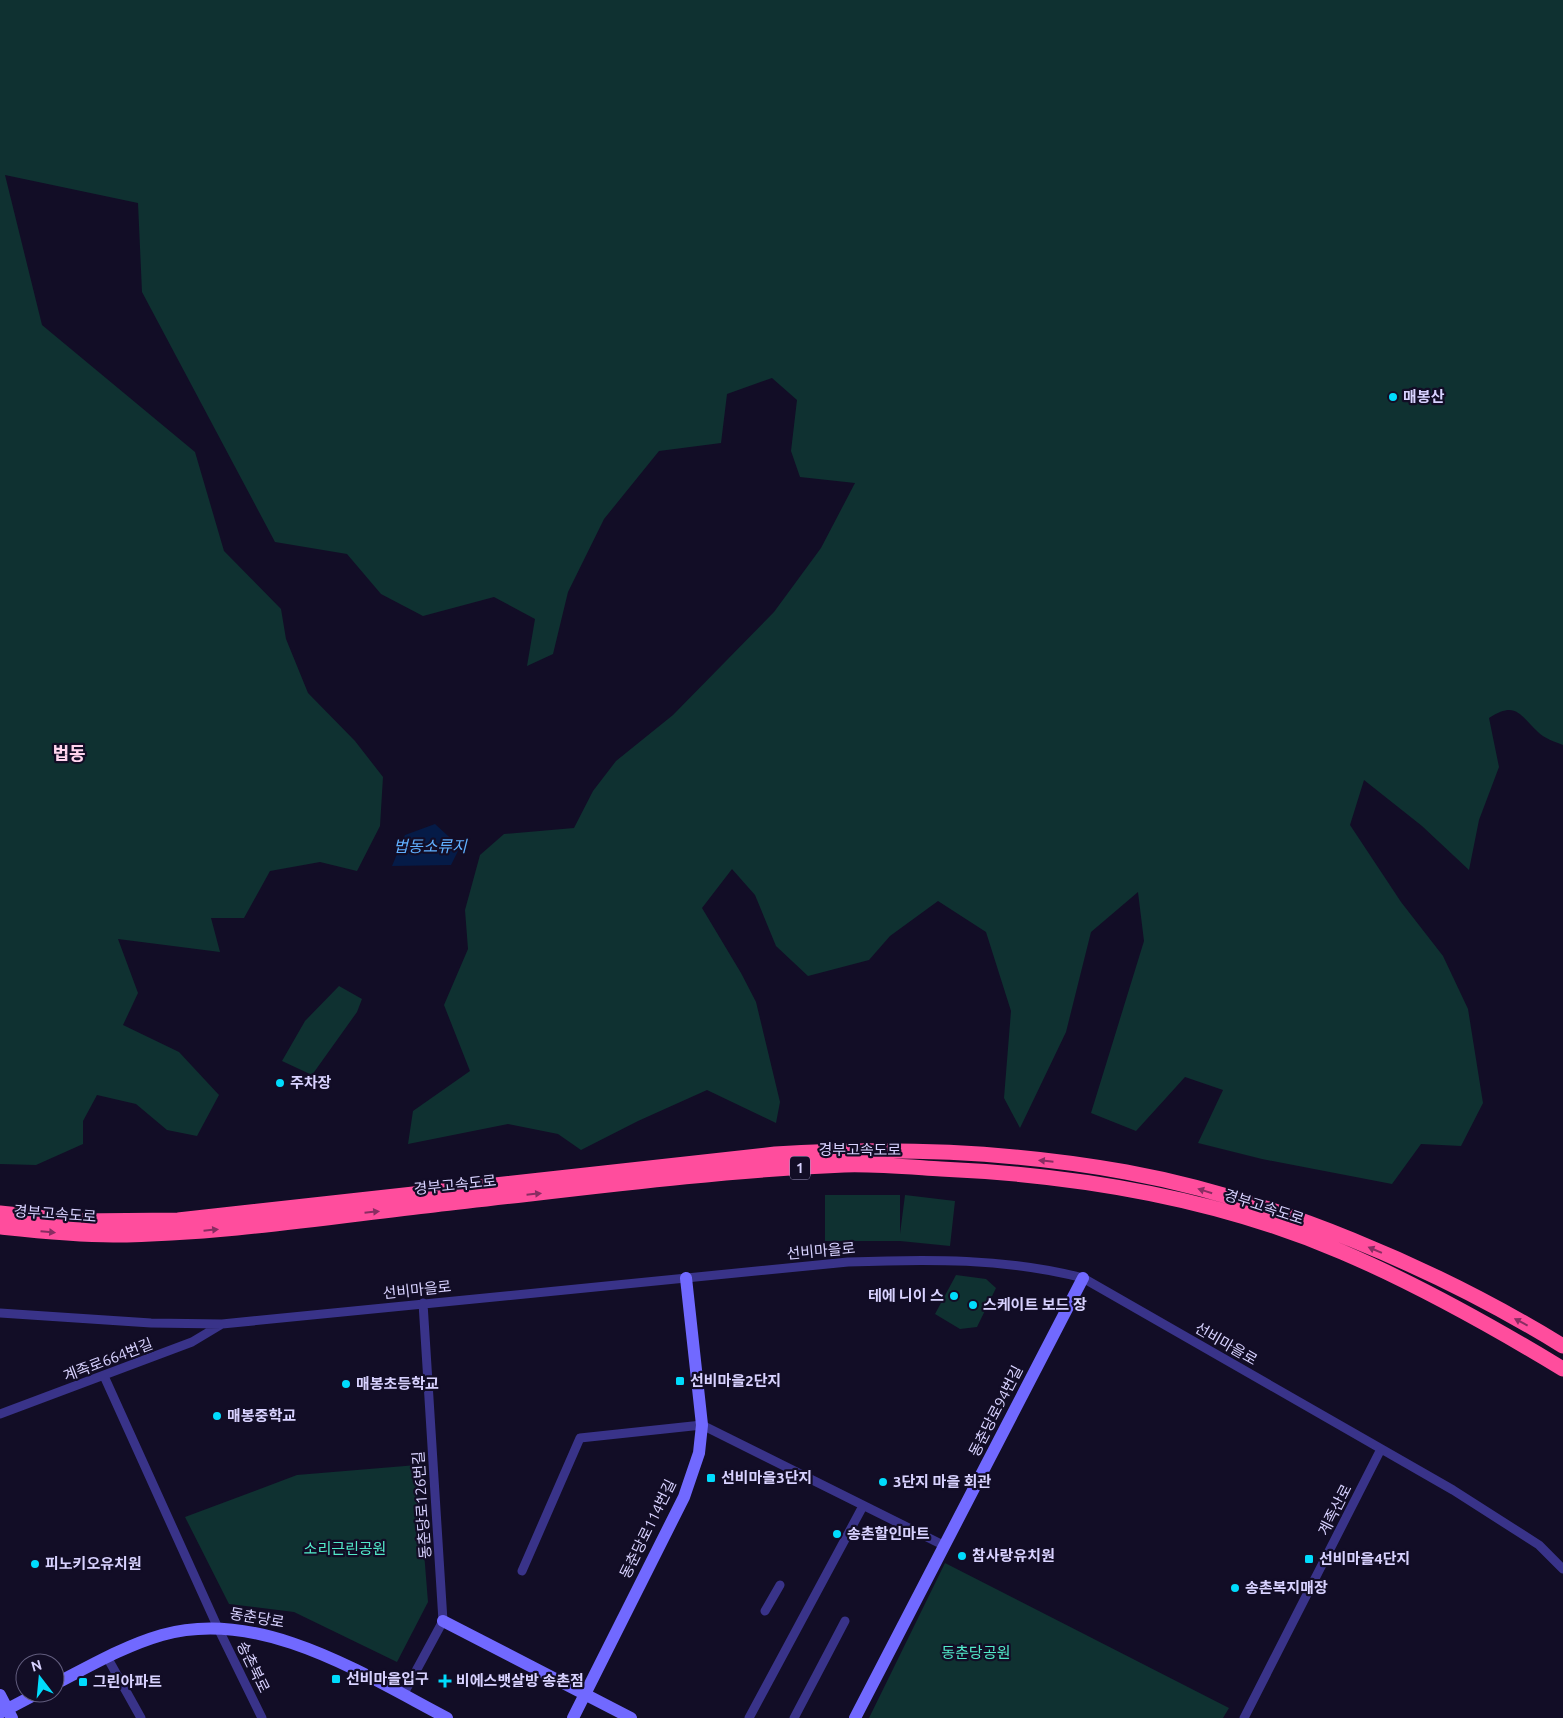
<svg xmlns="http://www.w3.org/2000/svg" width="1563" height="1718" font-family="Ubuntu,'Noto Sans KR',sans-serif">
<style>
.green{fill:#0f3131}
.water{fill:#051b47}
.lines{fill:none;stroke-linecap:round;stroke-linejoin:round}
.street{stroke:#393389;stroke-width:9}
.secondary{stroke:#7169ff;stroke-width:12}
.highway{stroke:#ff4d9d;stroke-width:15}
.oneway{fill:#882d62}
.poi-dot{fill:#00dcfd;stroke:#120d26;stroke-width:2}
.labels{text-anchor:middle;stroke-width:4.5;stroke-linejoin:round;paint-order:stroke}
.shield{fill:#120d26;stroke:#9d97be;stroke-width:1}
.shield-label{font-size:14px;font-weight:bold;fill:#d8d2ff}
.poi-label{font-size:15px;font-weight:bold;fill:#d8d2ff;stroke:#120d26;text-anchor:start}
.street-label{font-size:15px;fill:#d8d2ff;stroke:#120d26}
.park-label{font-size:15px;fill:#52eac9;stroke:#120d26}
.water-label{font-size:16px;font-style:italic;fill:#60b0ff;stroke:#120d26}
.quarter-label{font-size:18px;font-weight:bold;fill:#ffd4ee;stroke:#120d26}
</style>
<rect width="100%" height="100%" fill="#120d26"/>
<path class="green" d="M0,0H1563V745C1555,742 1544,738 1538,732C1519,714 1516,701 1489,718L1499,767L1479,820L1469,870L1422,826L1364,780L1350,825L1401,902L1443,956L1468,1009L1483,1103L1461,1146L1421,1144L1392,1184L1262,1159L1198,1143L1223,1090L1185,1077L1136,1131L1091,1113L1144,941L1138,892L1091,932L1066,1032L1020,1128L1004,1098L1011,1011L986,932L938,901L890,936L869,960L808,976L776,946L755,895L732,869L702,908L741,973L756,1002L780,1102L776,1123L707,1090L638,1121L581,1150L558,1134L508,1124L408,1144L413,1111L470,1071L444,1005L468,949L465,910L480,855L504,834L574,828L593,791L616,761L673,715L774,612L821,548L855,483L800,477L791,451L797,400L772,378L727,394L721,443L659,451L604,519L568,592L553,654L527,666L535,619L494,597L423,616L381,594L347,554L275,542L142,292L138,203L5,175L42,325L195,452L224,551L281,609L286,639L308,693L355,741L383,777L380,826L357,871L320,862L270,871L244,918H211L220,952L118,939L138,993L123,1025L179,1052L219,1095L197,1136L167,1130L136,1104L97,1095L83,1121V1144L36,1165L0,1164Z
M339,986L362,999L357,1012L312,1075L282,1061L305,1021Z
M825,1195H900V1234L905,1195L955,1201L950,1246L900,1241H825Z
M956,1275L986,1279L996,1288L977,1327L960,1329L935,1314Z
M417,1465L428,1602L397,1662L294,1612L229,1604L185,1517L297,1475Z
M945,1563L1229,1708L1223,1718H869Z"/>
<path class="water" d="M435,824L460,847L451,865L392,866L405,835Z"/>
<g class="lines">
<path class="street" d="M0,1313L151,1323L222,1324L848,1262C927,1259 1007,1258 1083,1278L1453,1490L1539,1545L1563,1569
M104,1376L218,1628L262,1718
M0,1414L192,1342L222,1324
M522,1571L580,1438L702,1425L945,1546
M765,1611L780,1585
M107,1657L141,1718
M403,1695L443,1621L423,1303
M749,1718L863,1506
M794,1718L845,1621
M1244,1718L1381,1449"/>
<path class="secondary" d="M443,1621L631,1718
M55,1684C90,1666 124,1646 162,1635C260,1607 363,1674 447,1718
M0,1695L12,1718
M0,1713L38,1693
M573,1718L684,1497L699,1453L702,1425L686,1278
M855,1718L1083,1278"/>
<path class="highway" d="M0,1213L76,1221L178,1220L775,1154C892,1147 1011,1151 1126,1172C1274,1199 1436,1268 1563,1346
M0,1227C38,1231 75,1235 113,1235C220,1234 328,1217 434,1205C570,1190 707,1171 844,1165C876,1164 909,1167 941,1169C1077,1175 1216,1198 1342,1252C1419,1285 1492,1326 1563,1369"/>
</g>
<defs><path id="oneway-solid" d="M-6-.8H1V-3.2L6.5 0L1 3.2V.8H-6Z" transform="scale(1.25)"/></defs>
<g class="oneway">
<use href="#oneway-solid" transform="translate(1046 1161) rotate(-174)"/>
<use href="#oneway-solid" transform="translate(1205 1191) rotate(-163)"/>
<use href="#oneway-solid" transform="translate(534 1194) rotate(-6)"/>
<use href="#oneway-solid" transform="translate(372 1212) rotate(-6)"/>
<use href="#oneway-solid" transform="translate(211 1230) rotate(-6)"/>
<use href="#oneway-solid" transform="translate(48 1232) rotate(5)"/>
<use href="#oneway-solid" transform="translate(1375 1250) rotate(-157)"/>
<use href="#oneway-solid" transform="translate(1521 1322) rotate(-152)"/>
</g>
<g class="poi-dot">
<circle cx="1393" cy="397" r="5"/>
<circle cx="280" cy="1083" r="5"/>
<circle cx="954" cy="1296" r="5"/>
<circle cx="973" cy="1305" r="5"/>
<rect x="675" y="1376" width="10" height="10" rx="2.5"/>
<circle cx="346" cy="1384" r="5"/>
<circle cx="217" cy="1416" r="5"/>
<rect x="706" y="1473" width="10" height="10" rx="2.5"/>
<circle cx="883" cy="1482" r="5"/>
<circle cx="837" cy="1534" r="5"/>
<circle cx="962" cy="1556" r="5"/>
<rect x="1304" y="1554" width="10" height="10" rx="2.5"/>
<circle cx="35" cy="1564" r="5"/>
<circle cx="1235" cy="1588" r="5"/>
<rect x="331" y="1674" width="10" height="10" rx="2.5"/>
<path d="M442.5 1673.5h5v5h5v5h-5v5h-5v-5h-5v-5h5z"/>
<rect x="78" y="1677" width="10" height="10" rx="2.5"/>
</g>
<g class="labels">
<rect class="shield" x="790" y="1156.5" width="20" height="23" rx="4"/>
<g class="shield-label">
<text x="800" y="1173">1</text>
</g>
<g class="poi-label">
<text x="1403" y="402">매봉산</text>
<text x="290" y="1088">주차장</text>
<text x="944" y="1301" text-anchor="end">테에 니이 스</text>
<text x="983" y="1310">스케이트 보드 장</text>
<text x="690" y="1386">선비마을2단지</text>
<text x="356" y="1389">매봉초등학교</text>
<text x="227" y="1421">매봉중학교</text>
<text x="721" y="1483">선비마을3단지</text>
<text x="893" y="1487">3단지 마을 회관</text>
<text x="847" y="1539">송촌할인마트</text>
<text x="972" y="1561">참사랑유치원</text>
<text x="1319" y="1564">선비마을4단지</text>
<text x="45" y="1569">피노키오유치원</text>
<text x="1245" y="1593">송촌복지매장</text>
<text x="346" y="1684">선비마을입구</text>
<text x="456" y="1686">비에스뱃살방 송촌점</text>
<text x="93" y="1687">그린아파트</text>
</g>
<g class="street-label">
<text x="860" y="1155">경부고속도로</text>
<text transform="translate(455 1185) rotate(-6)" y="5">경부고속도로</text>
<text transform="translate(1264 1207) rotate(18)" y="5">경부고속도로</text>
<text transform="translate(55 1214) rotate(4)" y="5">경부고속도로</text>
<text transform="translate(821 1251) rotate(-5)" y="5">선비마을로</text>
<text transform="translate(417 1290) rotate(-6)" y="5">선비마을로</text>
<text transform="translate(1226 1344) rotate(30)" y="5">선비마을로</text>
<text transform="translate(108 1360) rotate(-21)" y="5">계족로664번길</text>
<text transform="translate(996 1411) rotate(-63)" y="5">동춘당로94번길</text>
<text transform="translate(422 1505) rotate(-94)" y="5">동춘당로126번길</text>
<text transform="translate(1335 1510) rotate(-63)" y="5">계족산로</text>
<text transform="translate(648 1529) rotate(-64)" y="5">동춘당로114번길</text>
<text transform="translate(257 1618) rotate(10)" y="5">동춘당로</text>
<text transform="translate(253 1667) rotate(64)" y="5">송촌북로</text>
</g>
<g class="park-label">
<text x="345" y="1554">소리근린공원</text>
<text x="976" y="1658">동춘당공원</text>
</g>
<g class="water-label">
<text x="430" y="852">법동소류지</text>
</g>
<g class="quarter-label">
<text x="69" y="760">법동</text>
</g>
</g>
<g transform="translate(40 1678) rotate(344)"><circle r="24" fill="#120d26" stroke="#615c7d"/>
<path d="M0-4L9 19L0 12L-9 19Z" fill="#00dcfd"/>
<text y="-8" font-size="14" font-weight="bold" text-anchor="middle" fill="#d8d2ff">N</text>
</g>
</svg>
